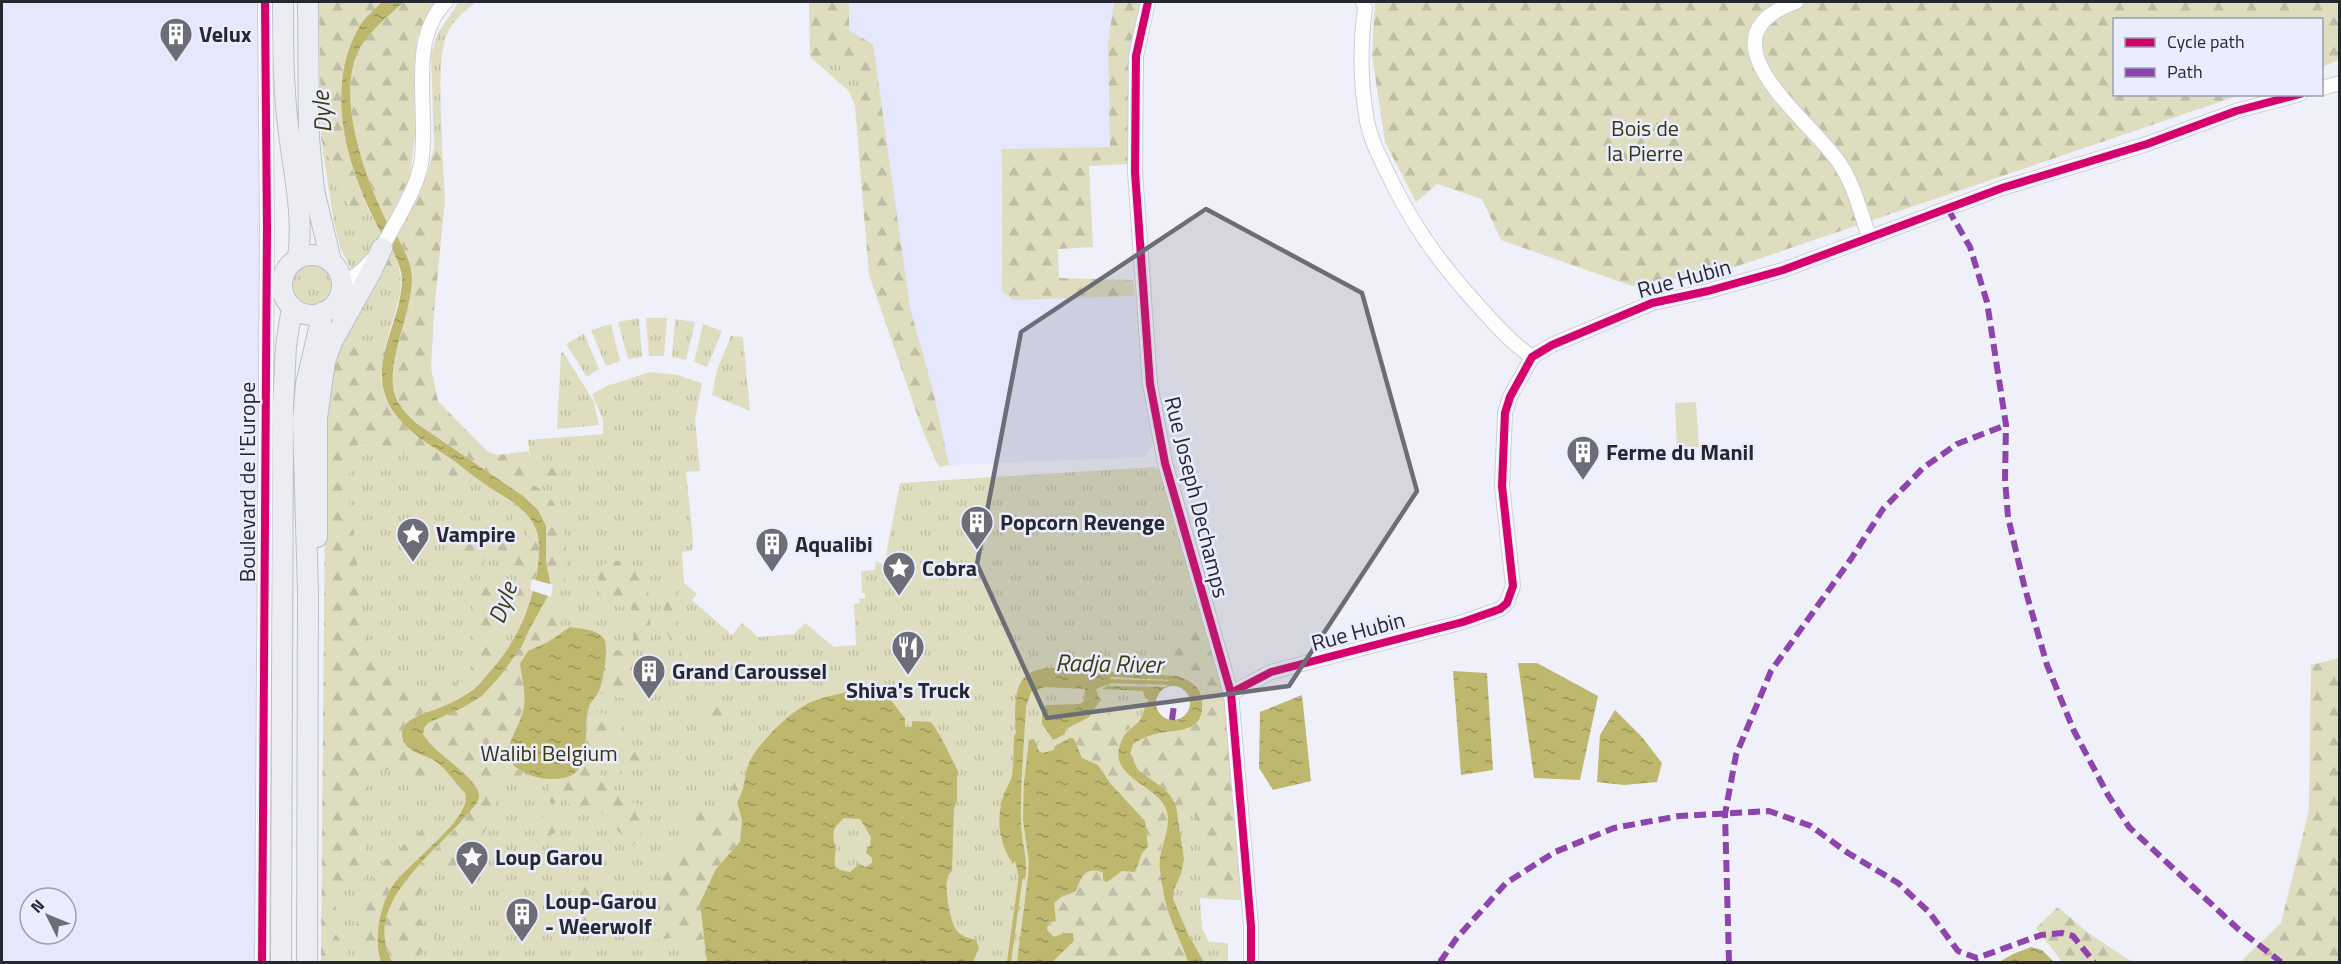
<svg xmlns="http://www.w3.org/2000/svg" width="2341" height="964" font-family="'Titillium Web',sans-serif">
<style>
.built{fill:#e5e8fc;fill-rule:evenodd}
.grass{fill:url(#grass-tufts)}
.forest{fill:url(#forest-firs)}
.garden{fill:#deddbf}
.water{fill:url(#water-ripples);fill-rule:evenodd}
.pier{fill:#eff0fa}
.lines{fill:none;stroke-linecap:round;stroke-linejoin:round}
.stream{stroke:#bdb86e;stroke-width:4}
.minor-casing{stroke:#cdced8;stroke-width:16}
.highway-casing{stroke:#bdbeca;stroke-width:22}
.minor{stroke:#fdfdfe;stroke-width:14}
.highway{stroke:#ecedf3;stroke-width:20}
.quiet{stroke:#8e44ad;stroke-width:6;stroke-dasharray:12 6;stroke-linecap:butt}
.cycleway-casing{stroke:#eaedff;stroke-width:11}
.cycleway{stroke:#d6006c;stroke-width:8}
.marked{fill:#6c6d77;fill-opacity:0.2;stroke:#6c6d77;stroke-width:4.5;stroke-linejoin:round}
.labels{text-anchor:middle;stroke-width:5;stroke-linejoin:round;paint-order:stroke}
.poi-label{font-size:22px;font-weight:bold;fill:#252731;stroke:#eaedff;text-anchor:start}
.park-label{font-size:22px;fill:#393608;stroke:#eaedff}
.street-label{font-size:22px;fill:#252731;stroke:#eaedff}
.water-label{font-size:24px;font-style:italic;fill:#3e3b0e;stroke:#eaedff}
</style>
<defs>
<pattern id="grass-tufts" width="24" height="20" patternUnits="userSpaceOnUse" patternTransform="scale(1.5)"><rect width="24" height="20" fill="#deddbf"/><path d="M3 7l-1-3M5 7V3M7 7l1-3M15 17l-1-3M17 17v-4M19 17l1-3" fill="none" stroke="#bebea5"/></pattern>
<pattern id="forest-firs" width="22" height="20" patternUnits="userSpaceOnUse" patternTransform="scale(1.5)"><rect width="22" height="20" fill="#deddbf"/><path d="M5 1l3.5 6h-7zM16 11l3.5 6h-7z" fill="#bebea5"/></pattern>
<pattern id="water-ripples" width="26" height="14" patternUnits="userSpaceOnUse" patternTransform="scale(1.5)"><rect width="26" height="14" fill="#bdb86e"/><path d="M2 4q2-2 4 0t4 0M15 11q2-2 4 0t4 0" fill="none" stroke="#99965b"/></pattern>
</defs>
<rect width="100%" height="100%" fill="#eff0fa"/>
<path class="built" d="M2,2H271L270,962H2ZM30,898H66V934H30Z
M849,2H1114L1108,44L1111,147L1002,150L1013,300L1135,296L1153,440L1151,449L1144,457L949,465L933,390L910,308L848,31Z"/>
<path class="grass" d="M459,2H476C465,11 454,19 448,32C436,54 442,120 442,148L434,147L431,54L438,33Z
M810,57L843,62L857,73L861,93L855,106L849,91Z
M321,139L352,211L368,209L382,234L353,272L341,250L334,223Z
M291 285a21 21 0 1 1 42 0a21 21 0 1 1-42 0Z
M372,277L400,295L385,348L338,338Z
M639,318L642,357L628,359L618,322Z
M646,318H667L664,356H649Z
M675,319L695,322L686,360L672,357Z
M611,324L620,361L606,366L591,330Z
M703,324L722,331L707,367L694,362Z
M584,334L599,369L587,377L566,344Z
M731,336L743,337L750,411L712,395L717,370Z
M563,352L594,402L599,425L557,429L561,353Z
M650,372L677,375L702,383L695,420L700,471L686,472L693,540L692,550L682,552L684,583L697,594L692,600L732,635L742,623L758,637L794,634L805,623L834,647L856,645L854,604L860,603L859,599L865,598V593H862L861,571L875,570L876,561L884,565L900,483L1155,467L1162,474L1214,650L1241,900L1200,898L1202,928L1209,942L1228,943V962H347V952L333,929L343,659L340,448L356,445L386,447L409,445H452L482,462L530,457L528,440L603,434V420L592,394L607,386Z"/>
<path class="forest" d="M319,2H382L359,27L342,85L344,129L353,170L368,209L352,211L321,139Z
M404,2H438L428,15L417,38L414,68L415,134L410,176L388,224C366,180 334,96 360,48C371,30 388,16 404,2Z
M809,2H849V31L873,44L910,308L933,390L949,465L939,467L924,434L869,275L855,106L861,93L856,73L843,62L810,57Z
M1114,2H1143L1130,164L1089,166L1093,247L1058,249L1059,278L1133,280L1135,296L1013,300L1002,291V149L1110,147L1108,44Z
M1375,2H2339V60L2322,67V20H2114V94L2240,95L1729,269L1632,286L1501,240L1482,199L1437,184L1416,202L1385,142L1372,56Z
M434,147L442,148L445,200L434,312L431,368L438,401L487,451L497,455L529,451L530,462L547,461L548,468L562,467L561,479L534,482L533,485C573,508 566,546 565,585L563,588L550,584L546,562L547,543L523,496L416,423C409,416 400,408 396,398C383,367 412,314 412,279C412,263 404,250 397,236C413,207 428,180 434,147Z
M391,247C400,263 402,277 400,295L372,277Z
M338,338L385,348L381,379L386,399L477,478L463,486L440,467L386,447L356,445L348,487L365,631C372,655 383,661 403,675L404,685L419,693L439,691L461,682L471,674L474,664V579L532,591L528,608L507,605L497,630L499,661L474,689L436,709L421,713L413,751L438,764L452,779L420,781L373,765C369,784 361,805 362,825C364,852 369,857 362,886L335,885L333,929L347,952V962H321L326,387Z
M512,501C539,527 545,542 535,580L507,572L510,562L486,556L483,565H468L457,538L464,537L469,524L484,523L510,546L527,545V532L512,522Z
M612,559L613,561H620L621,566L636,570L648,587L651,637L644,646L636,647L633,644V611C625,604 617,607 610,604C597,597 598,580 599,568Z
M673,581L676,589V627L682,657L691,658L698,672L696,683L686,680L674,667V651L664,623L663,597Z
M548,596L559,599L561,633C544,645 532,646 520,664C526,698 525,714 507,745L516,769L523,772L517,786L499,773L493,782C494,787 497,792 497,797C497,809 485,839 473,843C462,848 463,842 452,853L462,863C451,867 440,870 431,877C412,894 411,926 438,934C425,940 420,948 418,962H392C371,907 403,883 439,847C453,832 466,817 478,801C472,790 465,777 457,768C446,755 422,747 424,728L437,718L462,708L522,646L529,630Z
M1205,620L1227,704L1241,900L1200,898C1210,853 1205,843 1190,801L1176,806C1171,799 1169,792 1162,787C1147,775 1122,766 1133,743C1140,739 1148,735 1155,734C1175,729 1201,736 1202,706C1202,696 1198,688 1190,681L1191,665L1161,652L1163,644L1181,641Z
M618,650L646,672L647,679C638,682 628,689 627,699L598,693L605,656Z
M2339,658V962H2240L2281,923L2309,810L2311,665Z
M1098,697L1109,698L1108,719L1126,720L1130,728C1094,777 1153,779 1166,807C1173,825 1160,839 1160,856C1160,871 1164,897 1168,911C1174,929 1183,945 1188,962H1137L1127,957L1105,962H1052L1072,944L1073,933H1064L1054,937L1047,930L1048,923H1054L1056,919L1054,903L1061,897L1076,891C1082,879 1081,870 1098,870L1103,873V878L1109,881L1121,871L1131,873L1136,871L1142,853L1148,847L1145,836L1146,823L1110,783L1102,769L1082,758L1074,739C1070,737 1065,736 1065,729C1080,722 1093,717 1100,701Z
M715,703L725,708L717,737H711L708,734L710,718L699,716L700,708Z
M589,712L610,714L620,722V732L597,759L602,764L600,778L615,780L613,794L633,797L632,802L641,805L648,813L639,840L632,846L594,805L579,816L563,797L552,805L546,794L553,779H559L586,745Z
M635,746L646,752C640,761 632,765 626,774H620L621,767L615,766L623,748Z
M747,774L741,796L740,842L716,869L711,881L705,939L681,943L679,926L670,927L671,938L650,940L648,928L652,926L653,918C672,909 673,889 658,876L663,866L660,856L664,852L671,856L680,844L684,845L695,824L684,818L690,804L699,805L698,811L727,817L735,775Z
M554,807L557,811L555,813L564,826L550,836L542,845L532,838L541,819Z
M425,828L445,831C427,849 403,867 390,889C384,900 382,913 380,925C377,938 377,950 381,962H367L356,936V925L378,867Z
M590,877L595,880C591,893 592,911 600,922L577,932L565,916Z
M2058,907L2087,932L2132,962H2062L2036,928Z"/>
<path class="garden" d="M1696,402L1699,447L1677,449L1675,403Z"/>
<path class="water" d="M382,2H404C388,16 371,30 360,48C334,96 366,180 388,224L382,234C349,175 323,93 358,29C363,19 374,10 382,2Z
M397,236C404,250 412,263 412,279C412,314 383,367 396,398C400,408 409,416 416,423L523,496L538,510L546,526V562L550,582L549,594L529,630L522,646L501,675L482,696L462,708L428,723L424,728L423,734C435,755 475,775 479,794C480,800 475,806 471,810C443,846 373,894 386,945C387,951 390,957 392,962H381C374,941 379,910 390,890C403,866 474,819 465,793C456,784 448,771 438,763C428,755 410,754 404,742C394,721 423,714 437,709C449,704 462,698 473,690C479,686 483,679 488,674C516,643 529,614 537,573C539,560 541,542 536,529C528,509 506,498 489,487C477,479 465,469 453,460C434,447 411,435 396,415C362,370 400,329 402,281C402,269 396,257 391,247Z
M570,627C580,629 598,629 604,639C609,646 603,685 598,693C596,697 592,700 590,704C579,732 600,781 550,779C532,778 518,772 507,758C508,741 518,729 523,712C527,696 522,679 520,664L528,651L548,642Z
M1518,663H1537L1598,696L1580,780L1534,778Z
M1054,668L1177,676C1189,680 1201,686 1202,701C1205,735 1175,729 1155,734C1147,736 1139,740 1133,744L1130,754L1138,770L1163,788L1170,795L1176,806L1184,859L1181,874L1173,892V899L1189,936L1204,962H1188C1183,945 1174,929 1168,911C1164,899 1162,883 1160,870C1157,850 1172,831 1167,812C1160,783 1100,778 1124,736C1128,729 1136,726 1140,720C1145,713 1143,707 1149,700L1145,698L1143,691L1102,689L1107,686L1165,687L1170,684L1169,680L1111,677L1109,684L1096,689L1100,701L1089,717L1066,729L1065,734L1053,740L1042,724V708L1047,705L1080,704L1084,701L1085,689L1045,687L1031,692L1026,707C1024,746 1020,785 1021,823C1021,842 1029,860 1025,879L1019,878L1015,861L1013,864C999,843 996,821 1003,797C1005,789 1011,783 1012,775C1014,763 1013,750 1014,737C1018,730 1015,727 1015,719C1015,687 1019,668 1054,668Z
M1453,671L1487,673L1493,770L1461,775Z
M847,692L886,693L905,719V727H912V721L931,722C942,737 949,754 958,771C955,784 960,797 954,809L952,871C950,873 947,877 947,879C945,890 950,924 958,932C963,937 969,938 976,940L979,948L973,962H707L700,903L716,869L740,842L742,820L737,802C745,791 744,775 749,763C758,743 792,710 811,702C823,697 835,695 847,692ZM844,818L860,819L871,837L870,846L867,848L866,853L872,858V863L866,867L859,864L850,872L840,870L835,866C834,860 836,852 835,846C832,832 832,829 844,818Z
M1302,695L1311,781L1273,790L1259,768L1260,712Z
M1615,710L1642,737L1662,763L1657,782L1624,785L1597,782L1600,735Z
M1070,738L1074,739L1082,758L1098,765L1110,783L1145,821L1148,847L1142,853L1135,872L1122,871L1107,882L1103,880V873L1099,871C1082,868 1081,880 1076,891L1061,897L1054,903L1056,921L1048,923L1047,930L1054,937L1064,933H1073L1074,941L1052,962H1017L1028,877L1029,862L1023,820L1024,782L1029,740L1034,739L1039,751L1043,753L1054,750L1055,746Z
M2031,947L2042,950L2054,962H1999L2013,954Z"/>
<path class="pier" d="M532,579L553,585L551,597L530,590Z
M1156 703a17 17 0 1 1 34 0a17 17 0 1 1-34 0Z"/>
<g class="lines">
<path class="stream" d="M1105,681L1176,683
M1009,962L1021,875"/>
<g class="minor-casing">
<path id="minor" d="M1148,2L1136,56L1135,172L1150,384L1165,463L1231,693L1251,926V962
M1363,2L1365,8C1360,46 1360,83 1367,121C1371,141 1380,158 1389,176C1411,222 1434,255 1467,293C1488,316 1506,339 1532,357
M1796,2C1693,39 1812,120 1840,164C1854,185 1861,213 1869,237
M2322,88L2340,83
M342,283C365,274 380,252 391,231C402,211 417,186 421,164C430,113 406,40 446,2
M1231,693L1271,672L1463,622L1500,609L1507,603L1513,586L1502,486L1505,413L1510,397L1532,357L1552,345L1652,303L1708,291L1783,270L2002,188L2147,144L2236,111L2300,94
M262,962L267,229L265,2"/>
</g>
<g class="highway-casing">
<path id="highway" d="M283,2C283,43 283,84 288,126C293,170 304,214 298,258
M308,2L309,138L314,190L331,261
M282 285a30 30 0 1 1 60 0a30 30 0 1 1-60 0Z
M317,537V418L325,361L332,342L371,272L382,248
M281,962L283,407L286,346L292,307
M307,962L308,592L303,421L306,384L323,312"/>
</g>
<use href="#minor" class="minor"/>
<use href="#highway" class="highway"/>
<path class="quiet" d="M1948,209L1970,247L1987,302L2006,425L2005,479L2008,517L2024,585L2047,665L2074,731L2108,795L2129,827L2237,928L2281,962
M1172,720L1174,705
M1440,962L1456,939L1506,883L1555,852L1614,828L1679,816L1769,811L1811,826L1848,853L1898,883L1929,912L1958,951L1977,958L2041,935L2062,933L2073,936L2094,962
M1729,962L1725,814L1736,755L1771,671L1851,559L1883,509L1923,468L1957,444L2006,425"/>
<g class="cycleway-casing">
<path id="cycleway" d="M1148,2L1136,56L1135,172L1150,384L1165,463L1231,693L1251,926V962
M1231,693L1271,672L1463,622L1500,609L1507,603L1513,586L1502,486L1505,413L1510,397L1532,357L1552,345L1652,303L1708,291L1783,270L2002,188L2147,144L2236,111L2300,94
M262,962L267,229L265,2"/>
</g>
<use href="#cycleway" class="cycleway"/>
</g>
<path class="marked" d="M1206,209L1362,293L1417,491L1289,686L1047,718L977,564L1021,332Z"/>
<defs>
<g id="building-pin" transform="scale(1.725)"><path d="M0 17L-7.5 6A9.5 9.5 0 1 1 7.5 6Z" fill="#6c6d77" stroke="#eaedff"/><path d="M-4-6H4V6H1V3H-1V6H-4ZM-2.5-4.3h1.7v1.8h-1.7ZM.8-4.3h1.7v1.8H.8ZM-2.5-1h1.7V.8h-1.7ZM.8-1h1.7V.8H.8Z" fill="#fff"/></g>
<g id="sight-pin" transform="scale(1.725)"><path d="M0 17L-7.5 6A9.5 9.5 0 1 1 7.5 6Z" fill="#6c6d77" stroke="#eaedff"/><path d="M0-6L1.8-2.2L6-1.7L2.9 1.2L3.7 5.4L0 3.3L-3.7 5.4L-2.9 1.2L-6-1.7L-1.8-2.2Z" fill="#fff"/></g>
<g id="restaurant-pin" transform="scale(1.725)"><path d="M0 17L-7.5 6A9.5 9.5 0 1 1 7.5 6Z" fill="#6c6d77" stroke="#eaedff"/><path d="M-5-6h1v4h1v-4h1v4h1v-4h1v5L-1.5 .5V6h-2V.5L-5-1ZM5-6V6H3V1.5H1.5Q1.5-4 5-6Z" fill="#fff"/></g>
</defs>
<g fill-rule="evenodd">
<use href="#building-pin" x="176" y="34"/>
<use href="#building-pin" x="1583" y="452"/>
<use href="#building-pin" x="977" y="522"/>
<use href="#sight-pin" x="413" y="534"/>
<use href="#building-pin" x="772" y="544"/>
<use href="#sight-pin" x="899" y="568"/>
<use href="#restaurant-pin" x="908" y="647"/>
<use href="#building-pin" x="649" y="671"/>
<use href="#sight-pin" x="472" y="857"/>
<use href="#building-pin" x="522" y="914"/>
</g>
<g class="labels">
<g class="poi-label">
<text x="199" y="42">Velux</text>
<text x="1606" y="460">Ferme du Manil</text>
<text x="1000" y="530">Popcorn Revenge</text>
<text x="436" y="542">Vampire</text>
<text x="795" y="552">Aqualibi</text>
<text x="922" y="576">Cobra</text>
<text x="672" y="679">Grand Caroussel</text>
<text x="908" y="698" text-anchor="middle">Shiva's Truck</text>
<text x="495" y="865">Loup Garou</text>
<text x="545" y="909">Loup-Garou<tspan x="545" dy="25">- Weerwolf</tspan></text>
</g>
<g class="park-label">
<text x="1645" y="136">Bois de<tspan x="1645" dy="25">la Pierre</tspan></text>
<text x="549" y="761">Walibi Belgium</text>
</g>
<g class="street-label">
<text transform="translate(1684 278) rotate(-15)" y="8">Rue Hubin</text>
<text transform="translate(247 482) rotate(-90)" y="8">Boulevard de l'Europe</text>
<text transform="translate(1197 497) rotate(76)" y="8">Rue Joseph Dechamps</text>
<text transform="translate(1358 631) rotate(-15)" y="8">Rue Hubin</text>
</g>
<g class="water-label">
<text transform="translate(322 112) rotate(-94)" y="8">Dyle</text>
<text transform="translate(503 603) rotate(-70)" y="8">Dyle</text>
<text transform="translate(1109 664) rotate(1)" y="8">Radja River</text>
</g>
</g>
<rect width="2341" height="964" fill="none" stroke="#252731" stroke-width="6"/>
<rect x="2113" y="18" width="210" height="78" fill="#eaedff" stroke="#9b9ead" stroke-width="1.5"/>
<rect x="2125" y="38" width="30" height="9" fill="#d6006c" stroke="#9b9ead" stroke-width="1.5"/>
<text x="2167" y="48" font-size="18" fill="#252731">Cycle path</text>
<rect x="2125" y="68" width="30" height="9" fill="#8e44ad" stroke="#9b9ead" stroke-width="1.5"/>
<text x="2167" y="78" font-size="18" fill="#252731">Path</text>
<g transform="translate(48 916) rotate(313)"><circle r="28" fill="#eaedff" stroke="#9b9ead" stroke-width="1.5"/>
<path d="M0-4.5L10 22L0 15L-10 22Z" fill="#6c6d77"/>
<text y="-9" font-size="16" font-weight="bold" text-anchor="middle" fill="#252731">N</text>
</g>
</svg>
